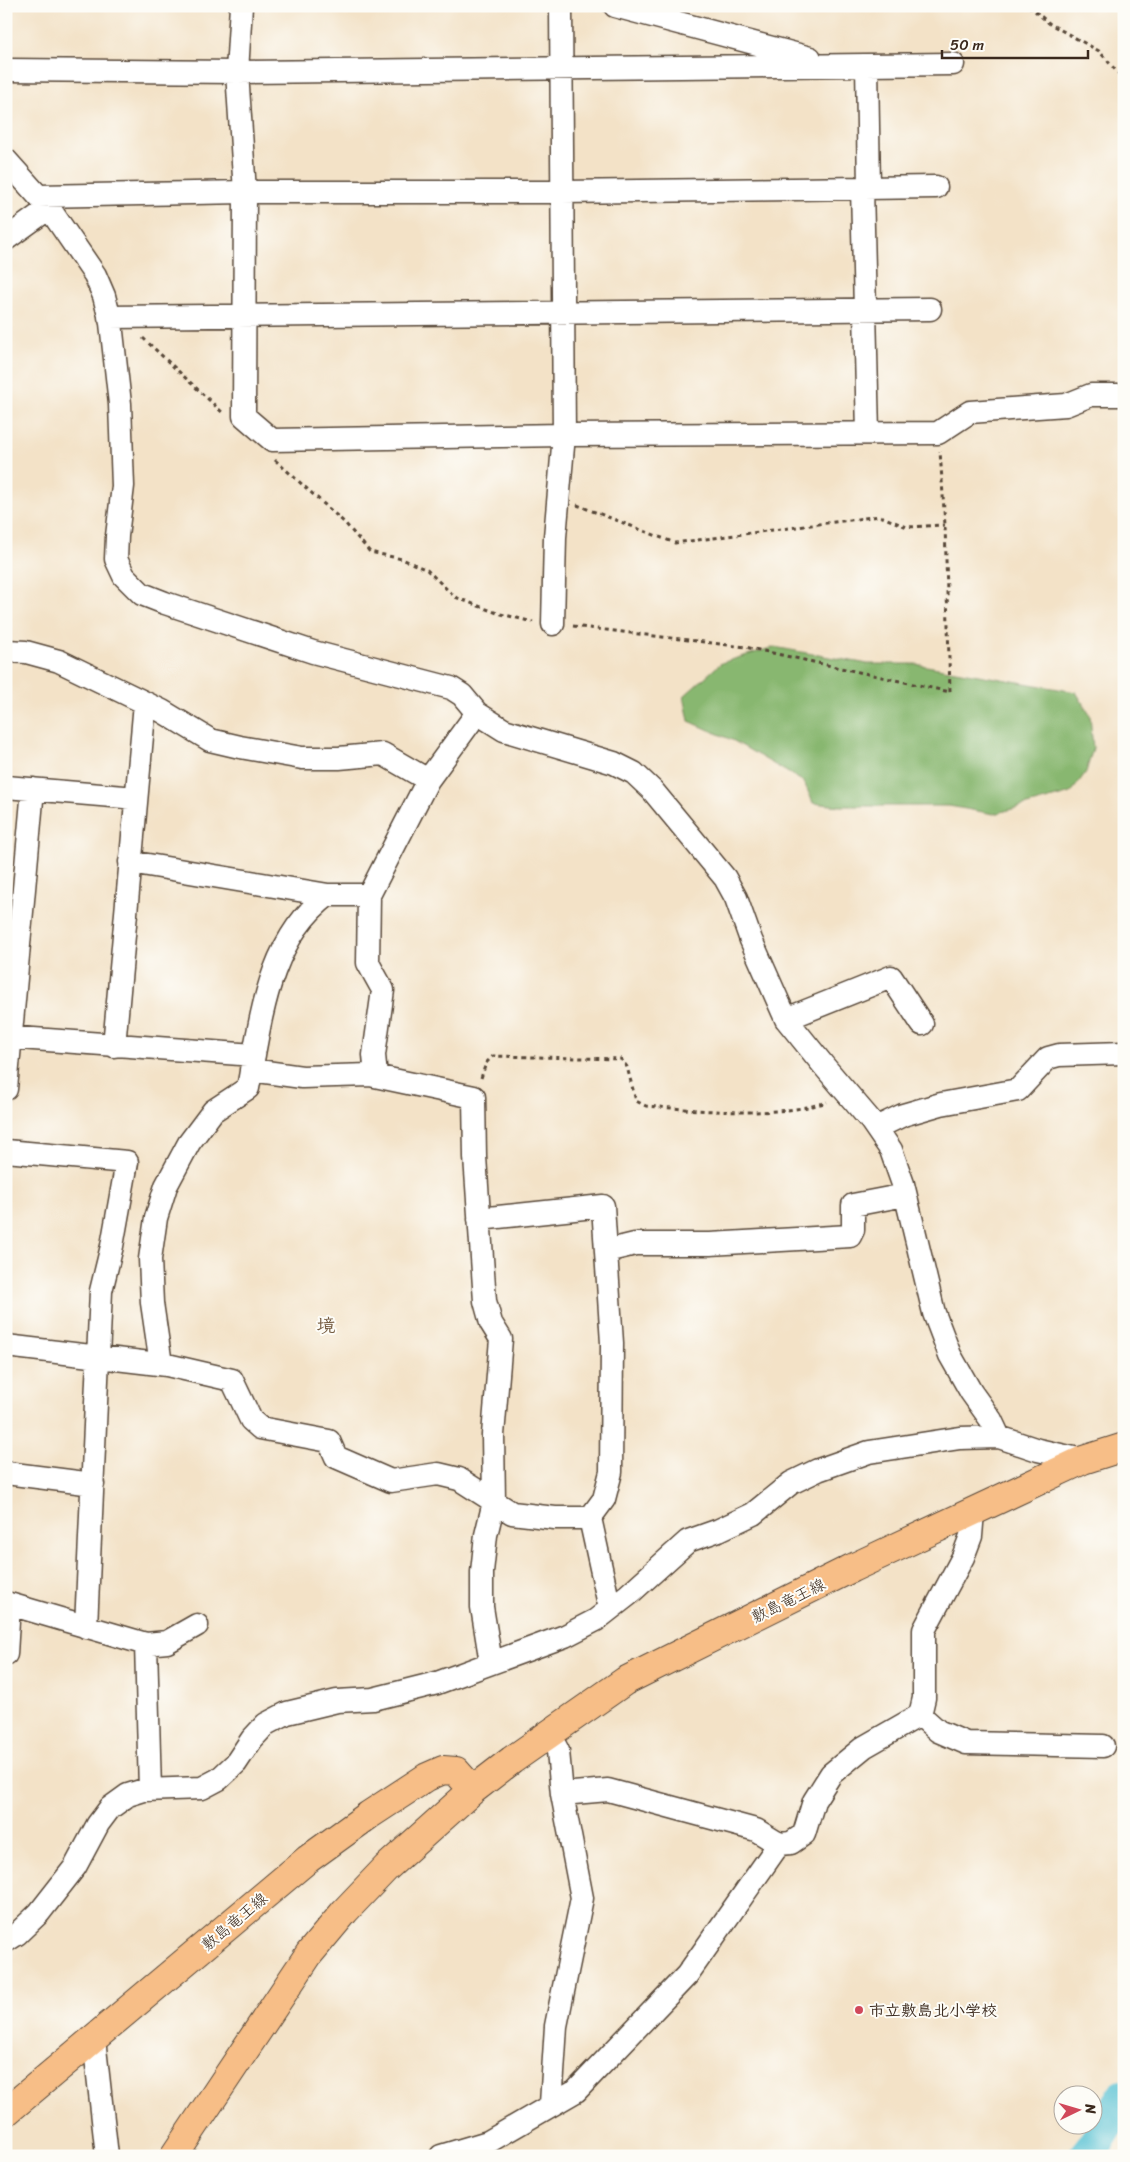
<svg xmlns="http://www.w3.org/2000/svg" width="1130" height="2162" font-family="Sriracha,'Klee One',sans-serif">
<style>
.forest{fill:#88b770;stroke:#627047}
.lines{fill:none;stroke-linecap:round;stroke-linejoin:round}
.river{stroke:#57c1d3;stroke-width:35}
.minor-casing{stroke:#574637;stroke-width:25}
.major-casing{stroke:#574637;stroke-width:30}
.path{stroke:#574637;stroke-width:3;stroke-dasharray:4 4;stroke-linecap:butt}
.minor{stroke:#fff;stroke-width:22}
.major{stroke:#f7be87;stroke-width:28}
.poi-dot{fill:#d1495b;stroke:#fdfcf7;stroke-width:2}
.labels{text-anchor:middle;stroke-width:4;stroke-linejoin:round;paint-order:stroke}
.street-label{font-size:16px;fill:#3b2a1e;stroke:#fdfcf7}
.poi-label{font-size:16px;font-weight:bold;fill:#3b2a1e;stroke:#fdfcf7;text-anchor:start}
.quarter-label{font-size:19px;font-weight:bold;fill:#755c41;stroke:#fdfcf7}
</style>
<rect width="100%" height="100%" fill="#fdfcf7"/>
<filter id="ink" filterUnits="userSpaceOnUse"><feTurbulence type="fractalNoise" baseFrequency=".02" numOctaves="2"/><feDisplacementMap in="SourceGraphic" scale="10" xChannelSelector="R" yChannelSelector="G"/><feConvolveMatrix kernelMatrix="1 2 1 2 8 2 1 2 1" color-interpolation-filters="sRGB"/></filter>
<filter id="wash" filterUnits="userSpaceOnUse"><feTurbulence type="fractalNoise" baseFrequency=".0096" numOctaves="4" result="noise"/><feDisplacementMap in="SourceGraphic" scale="20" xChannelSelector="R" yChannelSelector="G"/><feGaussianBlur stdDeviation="1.12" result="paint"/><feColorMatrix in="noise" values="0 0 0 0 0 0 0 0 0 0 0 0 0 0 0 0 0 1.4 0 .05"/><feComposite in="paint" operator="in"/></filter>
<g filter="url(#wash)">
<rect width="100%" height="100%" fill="#f3e2c7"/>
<path class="forest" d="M774,647L868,664H915L1076,692L1090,715L1093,748L1086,772L1071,793L994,814L949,806H840L813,803L804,782L734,741L689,721L684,696L721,663Z"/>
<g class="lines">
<path class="river" d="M1086,2156L1094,2146L1124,2097"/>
</g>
</g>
<g filter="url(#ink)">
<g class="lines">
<g class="minor-casing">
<path id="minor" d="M241,6L237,72L245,192L244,416L272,440L564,435L938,433L970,412L1066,405L1091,395H1124
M615,6L810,58
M867,65L869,188
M6,70L237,72L953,64
M6,160L49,208L95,275L104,296L111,323L120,404L123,486L117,536L116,559L124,576L142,594L165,603L313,652L451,688L462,695L477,713L504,730L614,763L634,773L653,791L725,878L736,898L751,940L786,1019L824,1066L871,1121L891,1150L903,1184L934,1313L950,1355L971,1392L991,1420L999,1437
M862,188L868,433
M39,196L245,192H563L936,187
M6,239L49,208
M109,317L930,309
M553,624L555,537L564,435L561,6
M6,651L26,652L59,661L162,711L210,740L240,747L302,758H339L383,754L428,780
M6,787L136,798
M130,862L328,895
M369,895L368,963L383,990L374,1055L376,1076
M786,1019L891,977L922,1024
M6,1037L254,1055
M114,1046L145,703
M251,1070L302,1077L370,1075L474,1097L475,1157L485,1301L491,1323L501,1339L493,1435L494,1502L486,1535L482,1572V1607L491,1663
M6,1089L33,789
M876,1128L903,1115L941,1104L1018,1090L1048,1058L1059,1055L1124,1053
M6,1151L127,1162L112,1246L101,1291L86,1627
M479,1219L603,1206L612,1343L611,1472L604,1499L590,1518L610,1609
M606,1251L635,1244H710L850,1236L853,1230V1205L905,1195
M6,1346L167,1365L232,1380L251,1420L260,1428L329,1441L336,1457L391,1481L438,1474L459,1479L512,1513L555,1518H590
M161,1364L152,1303L150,1259L156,1218L166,1186L189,1143L213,1111L248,1088C261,1019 268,940 328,895H369L428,780L477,713
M6,1473L93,1484
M6,1603L146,1644L150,1790
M146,1644L167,1642L197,1625
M6,1654L9,1604
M920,1715L938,1731L966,1743L1103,1746
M549,1734L558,1751L562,1794L582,1898L556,2026L551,2104
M562,1794L608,1790L756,1830L779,1844L791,1843L804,1834L814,1801L831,1774L864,1747L920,1715L924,1698V1630L963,1557L971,1536L973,1512
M6,1941L17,1934L39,1913L75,1867L98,1824L110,1808L128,1795L144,1790L202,1788L219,1779L236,1763L252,1739L266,1724L287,1713L337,1701L373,1699L437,1683L565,1636L596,1620L628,1595L688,1541L719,1530L753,1514L791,1483L818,1470L869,1452L960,1438L999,1437L1038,1450L1083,1460
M94,2039L107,2156
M441,2156L488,2142L576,2091L687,1975L779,1844"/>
</g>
<g class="major-casing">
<path id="major" d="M6,2112L308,1859L369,1815L427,1777L443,1770L456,1771L473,1790L512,1760L625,1681L852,1568L1083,1460L1124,1447
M174,2156L309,1954L345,1911L386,1868L473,1790"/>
</g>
<path class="path" d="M1029,6L1050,24L1099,51L1124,80
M143,338L224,414
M275,460L345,523L370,552L402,559L427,570L455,597L497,613L533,622
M577,505L675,543L880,516L907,527L945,525
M573,626L745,647L950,692L945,525L940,451
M481,1078L486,1063L493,1056L621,1059L627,1067L636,1101L646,1106C701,1110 774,1119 827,1102"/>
<use href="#minor" class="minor"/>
<use href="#major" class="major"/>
</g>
</g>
<circle class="poi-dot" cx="859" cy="2010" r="5"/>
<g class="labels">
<g class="street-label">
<text transform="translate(788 1600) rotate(-26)" y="6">敷島竜王線</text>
<text transform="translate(234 1921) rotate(-40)" y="6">敷島竜王線</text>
</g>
<g class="poi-label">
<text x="869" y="2016">市立敷島北小学校</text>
</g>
<g class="quarter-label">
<text x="326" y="1332">境</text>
</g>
</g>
<rect width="1130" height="2162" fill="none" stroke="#fdfcf7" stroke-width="25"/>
<g transform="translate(1078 2110) rotate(85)"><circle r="24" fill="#fdfcf7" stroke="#afa8a0"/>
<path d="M0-4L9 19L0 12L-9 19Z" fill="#d1495b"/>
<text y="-8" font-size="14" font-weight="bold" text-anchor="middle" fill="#3b2a1e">N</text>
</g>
<path d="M942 50v8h146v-8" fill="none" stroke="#3b2a1e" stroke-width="2.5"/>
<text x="950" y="50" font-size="15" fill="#3b2a1e" stroke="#fdfcf7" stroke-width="4" paint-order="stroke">50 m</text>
</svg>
